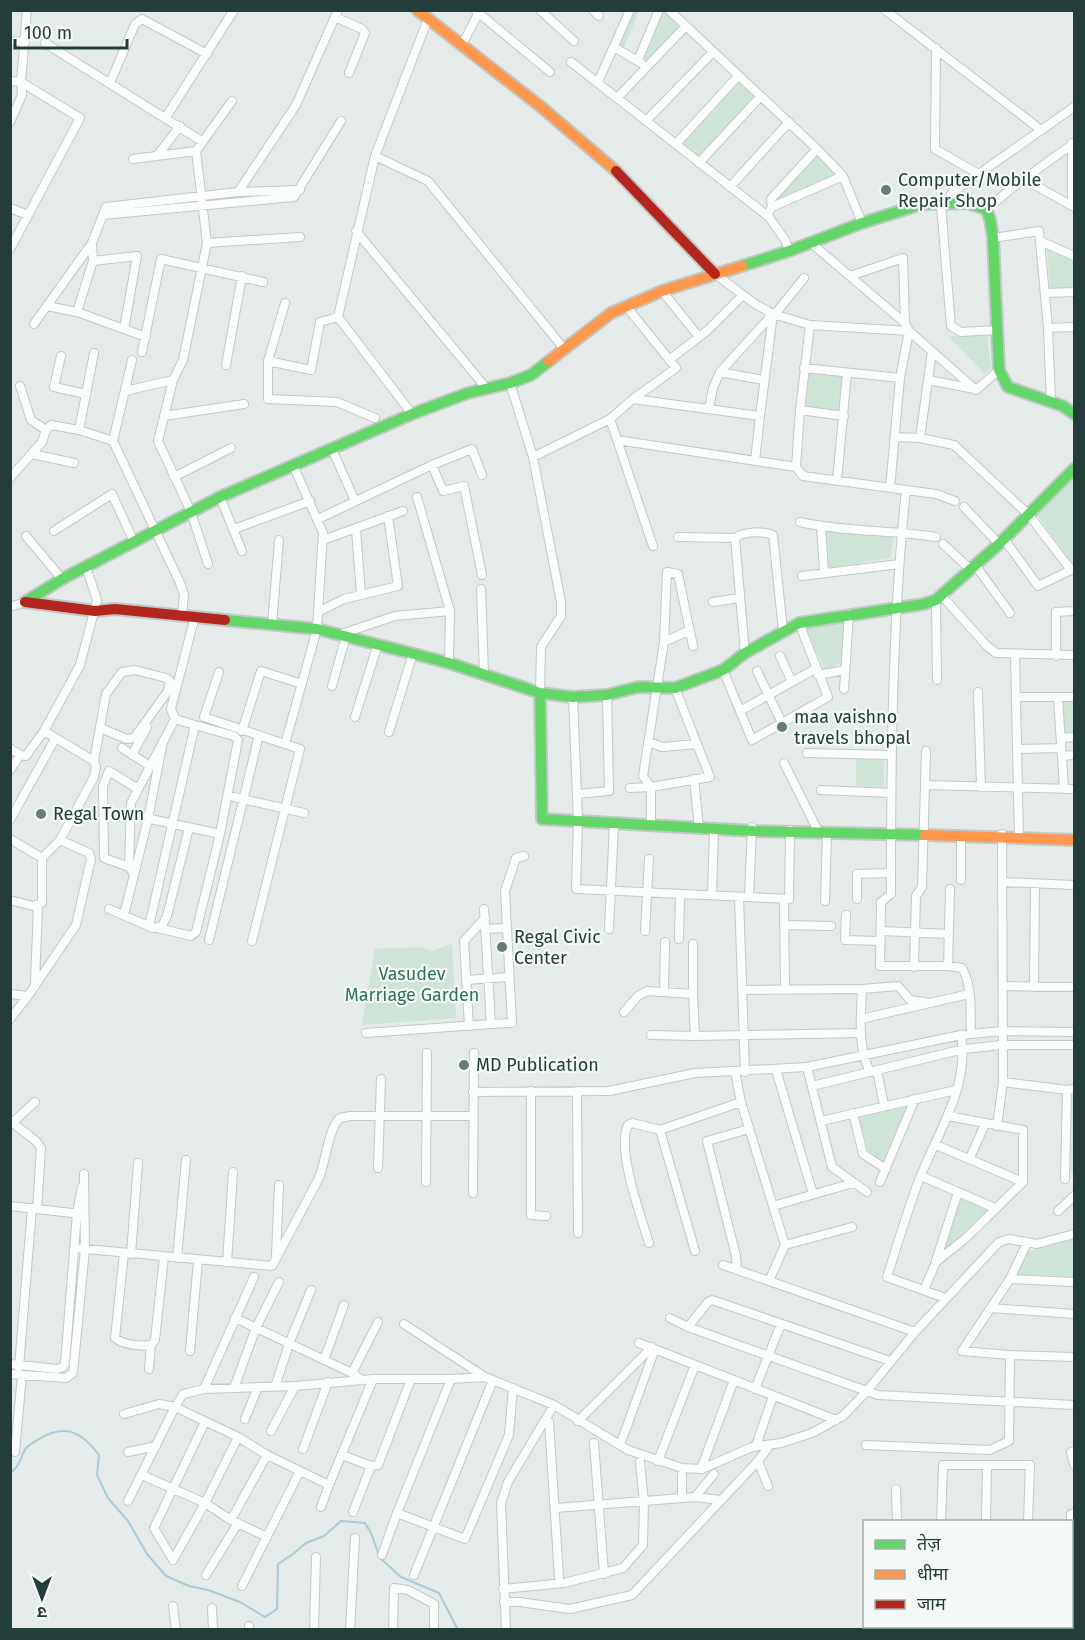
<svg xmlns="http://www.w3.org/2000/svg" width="1085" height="1640" font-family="'Fira Sans','Noto Sans Devanagari',sans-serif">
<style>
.green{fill:#cee4d7}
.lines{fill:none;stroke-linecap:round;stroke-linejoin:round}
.stream{stroke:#a7ccd8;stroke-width:2}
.street-casing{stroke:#c2c8c6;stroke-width:10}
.fast-casing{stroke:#c0c8c6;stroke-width:14}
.slow-casing{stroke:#c0c8c6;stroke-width:14}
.jam-casing{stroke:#c0c8c6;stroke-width:14}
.street{stroke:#fbfcfc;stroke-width:8}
.fast{stroke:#63d668;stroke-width:10}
.slow{stroke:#ff974d;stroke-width:10}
.jam{stroke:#b3261e;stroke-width:10}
.poi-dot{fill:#677b77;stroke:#f4f9f7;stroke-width:2}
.labels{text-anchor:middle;stroke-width:4.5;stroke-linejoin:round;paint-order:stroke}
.poi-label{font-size:18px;fill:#233e3a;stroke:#f4f9f7;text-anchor:start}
.park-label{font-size:18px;fill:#2d7552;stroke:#f4f9f7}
</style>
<rect width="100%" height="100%" fill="#e5ebe9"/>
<path class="green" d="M633,11H639L624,47L619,45Z
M663,11L681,27L647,62L644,60Z
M738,81L755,96L698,159L681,144Z
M818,155L837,174L777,205L775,201Z
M1047,247L1074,260V287L1050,289Z
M948,336H987L991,368L985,374Z
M809,372L844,376L841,411L805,407Z
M1074,478V565H1073L1037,515Z
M826,530L893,536L891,558L828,568Z
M844,618L842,663L824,669L805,626Z
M1061,700H1074V733L1063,734Z
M856,759H884V787L856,786Z
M452,944L456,1018L362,1025L375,949L420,947L431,951Z
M1072,1096H1074V1170L1071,1174Z
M909,1104L885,1163L870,1155L858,1117Z
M959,1197L990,1210L967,1234L938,1259Z
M1074,1239V1277L1015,1276L1026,1252Z"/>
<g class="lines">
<path class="stream" d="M10,1470L13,1471C23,1461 21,1453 27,1447C30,1444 36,1441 39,1439C65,1423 82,1432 99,1455L97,1475L108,1498L128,1521L147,1554L166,1576L189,1586L208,1590L240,1602L265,1617L277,1609L278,1564L293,1554L306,1543L324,1536L341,1521L365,1523L371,1533L380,1558L401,1577L439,1593L458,1630"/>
<g class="street-casing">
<path id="street" d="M475,10L550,72
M540,10L574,41
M593,10L599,16
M669,10L817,149L843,176L862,223
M885,10L1041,130
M335,17L362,29L365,33L349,73
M10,41L25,42
M45,43L203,142
M462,45L480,10
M614,47L641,63
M936,48L935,149L977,173
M638,60L659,10
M571,62L769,217L785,240L789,251
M10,81L21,82L80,118L10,249
M598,82L630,10
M110,83L135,24L142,19L207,54
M617,98L686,26
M166,117L234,10
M646,121L713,52
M10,122L22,95L21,82L27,10
M676,144L738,76
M157,156L180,126
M375,156L428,181L565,350
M133,159L196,151
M699,163L760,97
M1024,179L1074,207
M730,187L789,122
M238,192L296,105L338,10
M951,203L950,196L953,192L1074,107
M941,205L951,326L961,332L997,330
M1072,205V143
M772,207L771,199L817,149
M10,208L28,215
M986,209L1024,179L1074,143
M103,215L294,197L341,121
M767,215L772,207L843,176
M356,231L487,389
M993,238L1039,231L1048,328L1051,402
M1040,241L1074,256
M207,243L300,237
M811,243L905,323
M715,274L755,304L773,314L810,325L909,331L976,390L999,370
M850,276L903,258L905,323L909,331L900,378L890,488
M662,291L699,337
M1046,293L1074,292
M285,303L268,361V399L337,402L375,418
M47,306L77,312L124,329L137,256L93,261
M77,312L93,261L92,243
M775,314L804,278
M34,324L92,243L106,207L238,192L300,190
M1048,328L1074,327
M124,329L146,337
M142,352L161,259L263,282
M61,356L54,387L86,394
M669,360L708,330L743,295
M268,361L311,370L320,322L338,317
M226,365L242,276
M804,368L900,378
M720,372L763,380
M928,380L975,389
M510,383L533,457L561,602V616L541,647L540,693
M20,386L31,420L46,430
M125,391L173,380
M633,399L760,416L773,314
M709,408L713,388L720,372L772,315
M800,410L844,416
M412,414L338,317L375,156L428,19
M164,416L244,404
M610,419L653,546
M79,430L94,353
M895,437L920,438L954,445L1029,515L1071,570
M920,438L932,351
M617,440L796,467L803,476L906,490C892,624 891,759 891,894L881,902L880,966H948L962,968C973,986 970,1014 971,1034
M113,441L132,360
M332,449L355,501
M32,454L74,463
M533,457L610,419L633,399L676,368L626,306
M755,461L760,416
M432,465L443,491L464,486L482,575
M796,467L800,410L810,325
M174,477L231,448
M10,478L42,442L46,430L51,425L79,430L113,441L181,585L184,595L182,615
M837,481L847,373
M906,490L936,494L955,501
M220,497L242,551
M417,497L450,611L449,663
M964,507L999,544
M318,519L432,465L472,449L482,475
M800,522C844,532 891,530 936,537
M821,527L824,572
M234,529L310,501
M356,529L361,595
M54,531L112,494L134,542
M26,536L62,579
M678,537L735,538L745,653
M735,538C744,531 763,531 773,535L783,631
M1004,539L1038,586L1073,569
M323,540L403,511
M943,544L971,570
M208,564L191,512L158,441L173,380L183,360L207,243L196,151L232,101
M976,566L1010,613
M802,576L899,564
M481,589L484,674
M942,596L987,646L996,653L1074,655
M936,600L937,680
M713,602L740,598
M10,607L25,602
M318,612L344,599L398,586L388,516
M272,625L279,540
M341,634L395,616L450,611
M664,642L688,631
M1015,655L1019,837
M780,656L792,682
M1056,656V612L1074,611
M723,670L752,740L828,697L799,623
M757,671L782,723
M219,672L204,717L300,749L252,941
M818,675L845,670
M332,686L346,636
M844,689L849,614
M978,692L981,787
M573,697L578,821L576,889L789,899L790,830
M1017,697H1074
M1058,698L1064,789
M740,711L815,669
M355,717L378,644
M242,731L261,671L302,684
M389,732L413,653
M1061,738L1074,737
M649,742L662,747L697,744
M285,744L317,629L323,533L293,465
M10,748L20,755
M122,748L150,766
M1018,749L1061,748
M807,753L890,755
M132,755L147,727
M1062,756L1074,755
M94,761L106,694L122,672L135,670L166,678L170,681L168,691L134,738L127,739L100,728
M784,763L817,829
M10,770L20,755L26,756L44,731L80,665L97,600L86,567
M694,779L699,827
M927,785L1074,789
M630,788L651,787L710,777L675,688
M821,790L891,793
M577,794L609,791L607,695
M234,797L304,813
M132,815L220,834L238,740L234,736L195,725
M10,820L55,739
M651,826V787L643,776L664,642L667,572L678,574L693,646
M10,839L42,858L60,840L94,777L96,767L94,761L44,731
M129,867L104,858L103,786L109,771L138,789
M134,874L129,867L131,803L175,719
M961,880V836
M1002,882L1074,885
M712,895L714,830
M739,897L745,1072
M749,897L752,827
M784,899L785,990
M857,899V874L891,873
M10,900L33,906L42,903V858
M825,901L827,834
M109,909L153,928L162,926L167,916L189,828
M484,909L491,1024L512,1023L505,891L516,858L524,856
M124,915L148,819L163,741
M846,915L845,940L881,941
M784,925L831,926
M149,926L195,725L175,719L171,709L195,616
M158,928L191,936L196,932L220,834
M485,929L507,928
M609,929L614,823
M645,931L649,859
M882,931L949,934
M679,939L680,894
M209,940L259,735
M693,944V994L695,1036
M948,966L950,889
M914,967L916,896L922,887L926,751
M466,980L509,977
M35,983L38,905
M1003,986L1074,987
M1034,987L1035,884
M862,989C861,1018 857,1045 870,1072
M742,990L862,989L898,986L910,1000L925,1002
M664,991L665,942
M10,994L28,996L76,925L91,859L89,853L60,840
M624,1012L638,996L647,991L693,994
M10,1019L28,996
M861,1019L969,994
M469,1026L464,941L485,918
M366,1033L491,1024
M651,1035L695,1036L861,1033
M807,1067L832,1167L867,1192
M776,1070L813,1194
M877,1071L884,1105
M735,1072L741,1102L785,1245
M1003,1082L1067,1090L1074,1089
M812,1086L964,1049L1002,1045H1074
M531,1091V1215L546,1216
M577,1091L578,1233
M473,1092L609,1091L695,1073L807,1067L961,1035L1002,1031L1074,1032
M853,1113L863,1154L886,1169
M10,1121L36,1141L41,1148L37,1208
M821,1121L956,1090
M12,1123L35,1102
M997,1126L1003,1082L1002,834
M936,1145L1023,1182
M970,1158L985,1124
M378,1168L381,1079
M921,1176L995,1208
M1065,1179L1067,1090
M426,1182L427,1053
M880,1182L915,1099
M473,1193L474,1053
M10,1206L81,1214
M773,1206L853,1183
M1058,1211L1074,1196
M649,1243C641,1216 616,1149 628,1125L632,1123L660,1130
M1027,1243L1010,1279L962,1351L1010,1355L1074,1357
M75,1248L272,1266L319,1178C326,1161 328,1129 340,1118L350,1116H473
M695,1251L660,1130L741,1102
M124,1253L115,1338C125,1346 139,1346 151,1345L155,1340L164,1257
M131,1254L138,1163
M276,1255L279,1185
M177,1258L186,1160
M936,1261L958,1192
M227,1262L233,1172
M723,1265L915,1332
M737,1270L736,1256L707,1141L749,1129
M1010,1279L1074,1282
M769,1281L785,1245L852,1227
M924,1290L936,1262L966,1238L1023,1182V1130L948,1116
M945,1298L887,1277C898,1243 908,1208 921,1175C939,1131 970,1084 961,1035
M991,1308L1074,1314
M235,1318L352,1373L362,1380
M670,1318L688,1327L878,1395L1074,1405
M404,1324L485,1377L554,1405L628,1450L682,1468L702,1469L752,1447L781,1443L812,1433L843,1416L866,1392L915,1332L999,1242L1009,1239L1037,1244L1074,1234
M688,1327L708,1302L712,1300L890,1361
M639,1343L836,1420
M190,1351L198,1260
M324,1360L344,1305
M10,1364L57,1369L63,1367L65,1364L77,1213L82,1187
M19,1367L32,1208
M149,1369L151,1345
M352,1373L378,1322
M10,1374L66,1378L73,1373L85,1249L84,1174
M275,1387L289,1344L311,1290
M234,1388L256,1328L279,1282
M204,1389L254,1277
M755,1389L781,1324
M124,1414L159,1404L175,1407L238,1437L267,1455L329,1485L373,1379
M245,1419L258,1387
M578,1421L652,1347
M549,1422L559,1577
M271,1431L295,1386
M594,1443L604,1574
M620,1445L655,1349
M866,1445L990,1450L1009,1441L1010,1355
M756,1446L773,1396
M303,1449L328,1382
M1074,1451L1071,1452L1074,1464
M15,1452L22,1375
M128,1452L156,1446
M342,1455L371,1466L378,1465L411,1379
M658,1461L695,1365
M758,1461L768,1486
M701,1469L734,1380
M142,1475L205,1503L231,1520L267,1537
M682,1475V1498
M896,1489L897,1522
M695,1497L714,1474
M128,1501L175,1407L183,1394L204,1389L295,1386L373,1379H451L485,1377
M321,1507L329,1485
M556,1508L695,1497L721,1500
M353,1512L371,1466
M397,1513L451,1379
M231,1520L267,1455
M941,1522L943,1465H1030L1028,1522
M986,1522L987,1465
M1071,1522V1514L1074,1513
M1072,1549H1074
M382,1555L397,1513L465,1539L509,1435L513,1388
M173,1560L154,1528L205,1422
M173,1560L205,1503L238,1437
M206,1575L238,1523
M414,1575L493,1380
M242,1586L300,1471
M1072,1587H1074
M503,1589L564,1583L623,1568L643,1545L644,1502L640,1462
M504,1602H519L570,1609L632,1595L758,1461L770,1445
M173,1606L176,1630
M212,1608L213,1630
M249,1626V1630
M314,1630L316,1557
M350,1630L355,1538
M393,1630L394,1588L408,1590L434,1604V1630
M506,1630L501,1503L508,1482L554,1405
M1067,1630V1626"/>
</g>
<g class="fast-casing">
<path id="fast" d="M742,266L789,251L862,223L922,204L967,203L986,209L990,219L993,238L999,370L1008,387L1063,406L1074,414
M25,602L62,579L220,497L412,414L468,393L510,383L531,375L549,361
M225,620L317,629L449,663L540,693L542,819L753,831L925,835
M540,693L573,697L607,695L638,687L675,688L723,670L745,653L799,623L924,604L936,600L999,544L1074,469"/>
</g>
<g class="slow-casing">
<path id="slow" d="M417,10L540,106L616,171
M549,361L611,313L662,291L742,266
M925,835L1074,840"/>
</g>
<g class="jam-casing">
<path id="jam" d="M616,171L715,274
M25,602L95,611L115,609L225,620"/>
</g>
<use href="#street" class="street"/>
<use href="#fast" class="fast"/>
<use href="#slow" class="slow"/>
<use href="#jam" class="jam"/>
</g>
<g class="poi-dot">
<circle cx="886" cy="190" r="6"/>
<circle cx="782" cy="727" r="6"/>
<circle cx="41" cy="814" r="6"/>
<circle cx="502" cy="947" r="6"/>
<circle cx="464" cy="1065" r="6"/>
</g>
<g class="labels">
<g class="poi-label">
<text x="898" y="186">Computer/Mobile<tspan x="898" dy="21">Repair Shop</tspan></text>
<text x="794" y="723">maa vaishno<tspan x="794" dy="21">travels bhopal</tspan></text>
<text x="53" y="820">Regal Town</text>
<text x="514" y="943">Regal Civic<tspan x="514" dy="21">Center</tspan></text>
<text x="476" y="1071">MD Publication</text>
</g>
<g class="park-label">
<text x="412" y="980">Vasudev<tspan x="412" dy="21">Marriage Garden</tspan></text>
</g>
</g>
<rect width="1085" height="1640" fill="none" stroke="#233e3a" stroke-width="24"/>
<rect x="863" y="1520" width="210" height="108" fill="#f4f9f7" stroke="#a0aeab" stroke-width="1.5"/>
<rect x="875" y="1540" width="30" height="9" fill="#63d668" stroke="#a0aeab" stroke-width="1.5"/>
<text x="917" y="1550" font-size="18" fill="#233e3a">तेज़</text>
<rect x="875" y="1570" width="30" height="9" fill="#ff974d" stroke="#a0aeab" stroke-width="1.5"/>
<text x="917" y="1580" font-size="18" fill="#233e3a">धीमा</text>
<rect x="875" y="1600" width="30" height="9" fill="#b3261e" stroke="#a0aeab" stroke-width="1.5"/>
<text x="917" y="1610" font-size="18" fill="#233e3a">जाम</text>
<g transform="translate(42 1598) rotate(180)" stroke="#f4f9f7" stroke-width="4.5" paint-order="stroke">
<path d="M0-4.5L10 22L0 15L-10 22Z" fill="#233e3a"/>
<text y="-9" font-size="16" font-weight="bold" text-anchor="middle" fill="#233e3a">उ</text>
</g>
<path d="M15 39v9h112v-9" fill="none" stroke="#233e3a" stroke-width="3"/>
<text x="24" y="39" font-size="18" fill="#233e3a" stroke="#f4f9f7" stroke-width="4.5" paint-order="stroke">100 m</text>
</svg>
